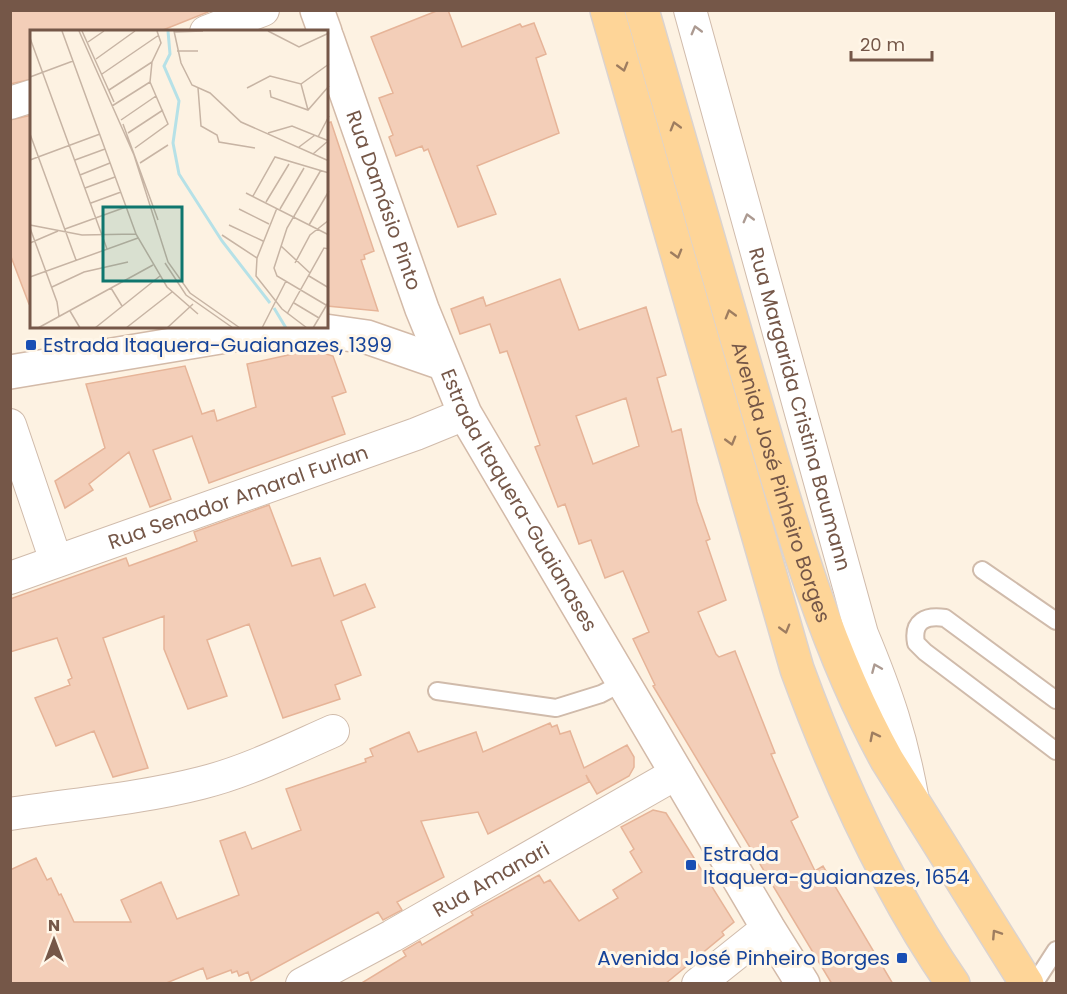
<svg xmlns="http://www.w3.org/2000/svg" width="1067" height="994" font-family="Poppins,sans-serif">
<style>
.building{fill:#f3ceb8;stroke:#e6b498;stroke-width:1.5;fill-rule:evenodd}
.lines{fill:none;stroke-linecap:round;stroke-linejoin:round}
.lane-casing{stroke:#d0bbab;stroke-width:20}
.street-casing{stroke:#d0bbab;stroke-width:34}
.secondary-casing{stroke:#d3baa8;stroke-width:36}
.primary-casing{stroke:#dbd3cf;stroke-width:36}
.lane{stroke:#fff;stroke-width:16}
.street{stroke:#fff;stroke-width:32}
.secondary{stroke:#fff;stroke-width:33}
.primary{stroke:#fed598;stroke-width:33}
.oneway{stroke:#ac9a91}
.oneway2{stroke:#9e7d60}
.transit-dot{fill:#1a4fb4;stroke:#fff6e8;stroke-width:2}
.labels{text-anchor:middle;stroke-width:6;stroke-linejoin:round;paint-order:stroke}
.street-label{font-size:20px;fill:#755748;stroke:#fff6e8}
.transit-label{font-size:20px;fill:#164399;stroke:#fff6e8;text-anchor:start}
.inset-river{fill:none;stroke:#b6e1e7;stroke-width:3}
.inset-road{fill:none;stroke:#c7b4a4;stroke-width:1.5}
.view{fill:#0f766e;fill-opacity:0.15;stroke:#0f766e;stroke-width:3}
.inset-edge{fill:none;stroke:#755748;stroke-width:3}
</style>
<rect width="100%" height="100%" fill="#fdf2e2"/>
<path class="building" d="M10,10H208V12L158,32H32V79L10,84Z
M439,10H448L462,47L520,24L522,27L534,23L546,54L536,58L559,133L477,166L496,214L458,227L428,149L424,151L422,146L396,156L389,137L393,135L379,98L393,93L371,37Z
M32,115V304H29L10,254V120Z
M331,122L374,251L364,255L365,259L361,260L378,311L327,306V123Z
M560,279L579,330L646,307L666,375L657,378L672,432L681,429L697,502L710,539L706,541L726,600L698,612L716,654L719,657L735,651L775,753L771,754L798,817L791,821L815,871L823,866L893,984H832L653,686L655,685L633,639L649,632L623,571L605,578L591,540L579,544L565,504L558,507L535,447L540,445L507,351L500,353L490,324L460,334L451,309L483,297L486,306ZM626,398L639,446L593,464L576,416Z
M316,351L333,356L346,392L332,397L345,434L209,483L192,436L153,450L171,499L150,507L129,452L89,484L93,490L65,508L55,481L105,448L86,384L185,366L202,414L214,410L217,421L256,407L247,364L302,352Z
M269,505L292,566L320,558L334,596L365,584L375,607L341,621L361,675L335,685L340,699L283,718L249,624L207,640L227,696L188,709L164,649V616L103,638L148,768L113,777L94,731L56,746L35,698L70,685L68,680L72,678L57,638L10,652V599L126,558L129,566L179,548L197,541L194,532Z
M550,723L552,727L557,725L560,734L570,731L584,768L627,745L634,757V767L629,776L597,794L586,775L589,782L488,834L478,812L421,821L444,877L397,902L402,910L383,920L378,912L251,981L248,972L239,976L237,971L232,973L231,970L207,979L203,968L164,984H10V870L36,858L47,880L51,878L59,895L61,894L74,922H131L121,900L161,882L177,919L239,895L220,841L245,832L252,849L301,830L286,789L366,762L365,759L373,756L370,749L409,732L418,752L476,732L483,752Z
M653,810L666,813L734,922L722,932L724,935L665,984H360L406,956L403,951L420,941L422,945L473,915L471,912L539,875L544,883L550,880L579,921L618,898L613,890L642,872L630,852L634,849L621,827Z"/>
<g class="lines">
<g class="lane-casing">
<path id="lane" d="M982,570L1056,621
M437,691L556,708L601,694L624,682
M1056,700L945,618C926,615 912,621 916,643L925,652L1056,751
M1034,984L1056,950"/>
</g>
<g class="street-casing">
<g id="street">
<path id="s1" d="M690,10L862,634C887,694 902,738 913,801"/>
<path d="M206,32L263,10"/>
<path d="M10,103L32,96"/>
<path d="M10,425L56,561"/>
<path id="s2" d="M10,578L416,434L465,414"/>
<path d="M10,814C74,804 138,799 201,783C246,772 290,750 333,731"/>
<path id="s3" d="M302,984L392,936L677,773"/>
<path d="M698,984L768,928"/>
</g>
</g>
<g class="secondary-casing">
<g id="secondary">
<path d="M317,10L325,32"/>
<path id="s4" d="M327,38L422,309L465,414L768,928L803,984"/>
<path d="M10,372L256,331L318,330L367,337L442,363"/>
</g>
</g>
<g class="primary-casing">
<g id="primary">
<path d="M607,10L797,669C837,778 886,887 953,984"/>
<path id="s5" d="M642,10C679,138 716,266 753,394C789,518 824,646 887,760L1027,984"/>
</g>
</g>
<use href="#lane" class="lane"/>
<use href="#street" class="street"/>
<use href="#secondary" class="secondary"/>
<use href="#primary" class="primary"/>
</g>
<defs><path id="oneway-chevron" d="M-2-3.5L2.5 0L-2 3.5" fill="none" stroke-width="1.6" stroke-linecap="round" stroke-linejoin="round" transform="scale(1.5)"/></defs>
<g class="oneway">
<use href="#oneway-chevron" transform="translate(696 30) rotate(-105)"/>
<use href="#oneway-chevron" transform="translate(748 218) rotate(-105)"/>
<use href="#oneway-chevron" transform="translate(876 668) rotate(-113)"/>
</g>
<g class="oneway2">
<use href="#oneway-chevron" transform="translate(623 67) rotate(74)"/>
<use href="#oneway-chevron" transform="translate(675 126) rotate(-106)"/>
<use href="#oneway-chevron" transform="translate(677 254) rotate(74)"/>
<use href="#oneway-chevron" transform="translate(730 314) rotate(-106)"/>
<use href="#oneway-chevron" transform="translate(731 441) rotate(74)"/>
<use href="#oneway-chevron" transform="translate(785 629) rotate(74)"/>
<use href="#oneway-chevron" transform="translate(874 736) rotate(-117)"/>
<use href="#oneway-chevron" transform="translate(996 934) rotate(-123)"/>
</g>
<g class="transit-dot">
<rect x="25" y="339" width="12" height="12" rx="3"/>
<rect x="685" y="859" width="12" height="12" rx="3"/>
<rect x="896" y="952" width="12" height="12" rx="3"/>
</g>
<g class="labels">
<g class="street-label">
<text dy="7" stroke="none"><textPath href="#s4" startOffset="172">Rua Damásio Pinto</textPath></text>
<text dy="7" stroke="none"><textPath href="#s1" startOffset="414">Rua Margarida Cristina Baumann</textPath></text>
<text dy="7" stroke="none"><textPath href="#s5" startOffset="492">Avenida José Pinheiro Borges</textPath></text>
<text dy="7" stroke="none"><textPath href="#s2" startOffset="242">Rua Senador Amaral Furlan</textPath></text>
<text dy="7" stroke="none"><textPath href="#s4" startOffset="502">Estrada Itaquera-Guaianases</textPath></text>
<text dy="7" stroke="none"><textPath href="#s3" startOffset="216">Rua Amanari</textPath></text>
</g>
<g class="transit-label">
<text x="43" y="352">Estrada Itaquera-Guaianazes, 1399</text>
<text x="703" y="861">Estrada<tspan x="703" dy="23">Itaquera-guaianazes, 1654</tspan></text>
<text x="890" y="965" text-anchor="end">Avenida José Pinheiro Borges</text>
</g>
</g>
<g transform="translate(30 30)">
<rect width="298" height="298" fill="#fdf2e2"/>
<path class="inset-river" d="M138,1L140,24L134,36L149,71L143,113L149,144L192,211L240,273M244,278L256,298"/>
<path class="inset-road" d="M32,1L106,204M49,1L104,125L138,232L160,263L210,298M52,1L84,72M144,1L151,33L162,55L180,63L211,92L299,131M238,1L269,17L299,3M144,2L173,1M0,8L77,219M58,12L74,1M147,21H168M66,29L105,1M72,44L129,5M0,47L43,31M271,54L278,80M168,58L171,96L187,105L189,112L225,118M217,58L240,46L271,54L299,34M79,60L122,32M240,60L241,67L278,80L299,56M82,76L120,52M91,90L126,66M93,94L128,190M98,103L133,80M238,103L262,96L299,111M0,104L46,230M288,107L299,86M269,117L285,105M105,118L138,94L120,52L122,32L131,13L127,1M283,124L298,111M0,130L70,104M45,130L75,119M110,133L138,115M291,140L257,198L244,238L247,246L296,275M50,145L80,133M55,158L85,147M216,163L299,205M223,166L245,127L299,143M236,172L259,134M61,173L91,162M247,178L227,228L226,246L252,279L277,298M209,179L239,194M250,179L274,138M0,195L52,205L106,204L137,257L168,284M199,195L233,211M279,195L299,161M0,198L27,272L29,286M35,199L96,177M192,205L227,228M0,213L28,201M251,216L280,243M135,233L156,265L203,298M265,233L280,205L299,190M279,246L299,258M0,247L108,208M22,257L54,242L98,232M81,258L92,276M264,273L289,288M40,281L50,298M257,284L294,218L299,219M8,298L123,235M65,298L130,246M96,298L142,262M137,298L163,274M232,298L256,251M283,298L299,271"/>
<path class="view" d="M73,177H152V251H73Z"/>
<rect width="298" height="298" class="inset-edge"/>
</g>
<rect width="1067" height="994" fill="none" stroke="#755748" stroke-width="24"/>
<g transform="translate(54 940)" stroke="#fff6e8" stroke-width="4.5" paint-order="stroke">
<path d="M0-4.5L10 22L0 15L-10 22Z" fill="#755748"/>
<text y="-9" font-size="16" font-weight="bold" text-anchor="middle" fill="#755748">N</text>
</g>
<path d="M851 51v9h81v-9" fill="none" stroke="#755748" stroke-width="3"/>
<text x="860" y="51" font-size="18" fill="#755748" stroke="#fff6e8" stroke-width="4.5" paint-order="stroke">20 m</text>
</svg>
